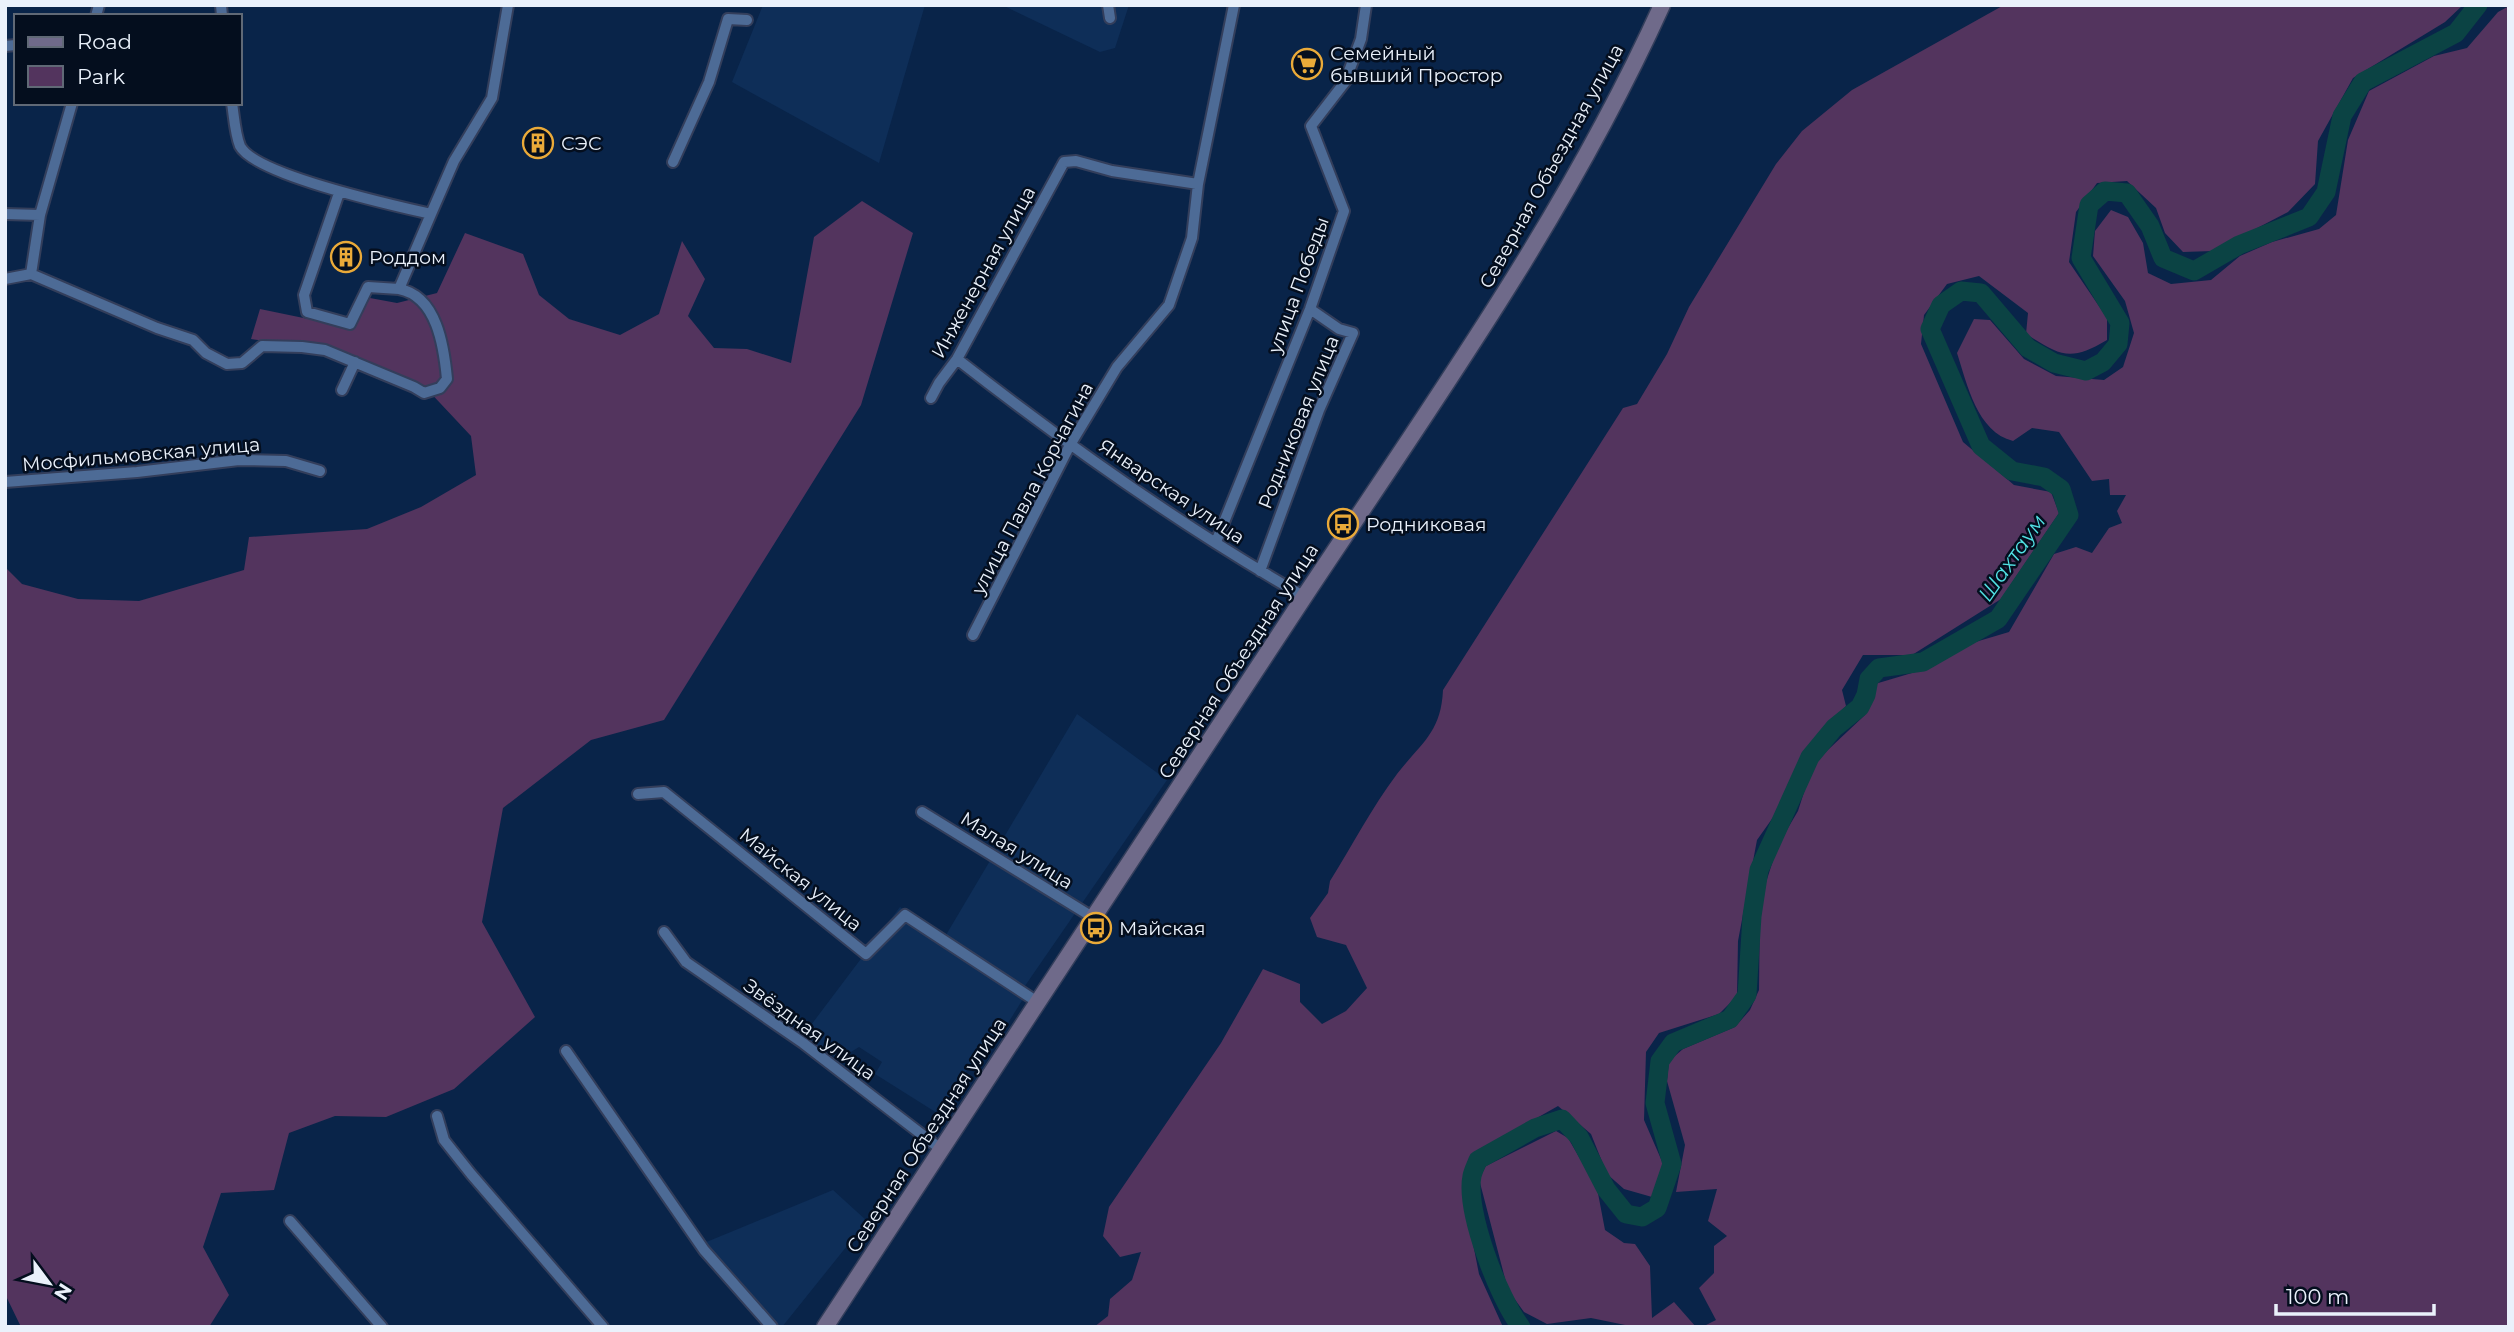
<svg xmlns="http://www.w3.org/2000/svg" width="2514" height="1332" font-family="Montserrat,sans-serif">
<style>
.built{fill:#0e2e58}
.green{fill:#53345e}
.lines{fill:none;stroke-linecap:round;stroke-linejoin:round}
.river{stroke:#0b4344;stroke-width:19}
.street-casing{stroke:#333e5b;stroke-width:14}
.secondary-casing{stroke:#333e5b;stroke-width:19}
.street{stroke:#4d6b96;stroke-width:10}
.secondary{stroke:#6f6a8a;stroke-width:16}
.labels{text-anchor:middle;stroke-width:5;stroke-linejoin:round;paint-order:stroke}
.poi-label{font-size:19px;fill:#eaf1fb;stroke:#040e1e;text-anchor:start}
.street-label{font-size:19px;fill:#eaf1fb;stroke:#040e1e}
.water-label{font-size:21px;font-style:italic;fill:#51e0e3;stroke:#040e1e}
</style>
<rect width="100%" height="100%" fill="#092449"/>
<path class="built" d="M763,5H925L879,163L732,82Z
M1002,5H1129L1115,48L1100,52Z
M1077,714L1167,780L1018,996L1023,999L993,1047L986,1043L937,1113L875,1074L882,1062L859,1047L838,1060L812,1041L808,1029L900,907L946,935Z
M833,1190L867,1221L782,1327H778L704,1243Z"/>
<path class="green" d="M2004,5H2463L2445,22L2353,78L2318,141L2315,184L2288,212L2213,251L2183,252L2165,233L2156,208L2127,181L2097,183L2076,212L2069,262L2107,318V340C2070,362 2061,356 2026,334L2028,313L1979,276L1947,284L1924,315L1921,344L1963,442L2014,485L2051,492L2059,513L2001,599L1912,655H1863L1842,690L1846,706L1816,738L1779,809L1757,840L1738,941L1737,996L1719,1014L1659,1033L1646,1052L1644,1120L1664,1166L1652,1197L1624,1189L1607,1174L1591,1134L1558,1106L1471,1155L1464,1198L1479,1274L1503,1327H1094L1108,1316L1110,1299L1132,1280L1141,1252L1120,1257L1103,1236L1109,1207L1221,1043L1263,969L1300,984V1002L1322,1024L1346,1011L1367,988L1346,945L1317,937L1310,918L1328,893L1330,881C1352,846 1372,807 1397,774C1421,743 1441,733 1443,690L1623,408L1637,404L1667,354L1689,307L1776,164L1802,131L1852,90Z
M2509,6V1327H1702L1716,1320L1699,1288L1714,1273V1246L1727,1236L1708,1221L1717,1189L1676,1192L1685,1145L1667,1081L1669,1061L1683,1049L1735,1027L1750,1010L1759,990L1760,901L1778,845L1798,811L1813,764L1865,715L1875,684L1932,667L1972,643L2009,632L2054,554L2076,547L2092,553L2109,528L2122,523L2117,511L2126,495H2110L2109,479L2092,481L2059,432L2032,428L2013,441C1977,432 1967,384 1957,353L1974,319L1990,320L2024,359L2056,376L2104,380L2123,367L2134,333L2125,301L2093,256L2095,231L2111,210L2128,217L2143,243L2148,273L2171,284L2211,280L2240,256L2272,242L2319,229L2336,215L2348,140L2369,91L2434,56L2467,48L2498,12Z
M862,201L913,233L861,405L664,720L591,740L503,808L482,922L535,1017L454,1089L386,1117L335,1116L289,1133L274,1190L221,1193L203,1247L229,1295L209,1327H21L5,1294V567L22,584L78,599L139,601L244,570L249,537L367,529L421,507L476,475L471,436L425,387L339,350L251,339L260,309L352,328L370,298L397,303L437,293L465,233L523,254L539,295L569,319L620,335L659,314L682,241L705,279L688,316L714,348L747,349L791,363L814,237Z
M1556,1131L1568,1138L1597,1188L1605,1230L1624,1243L1635,1244L1650,1266L1652,1318L1674,1302L1696,1327H1635L1591,1318L1547,1324L1524,1312L1508,1290L1479,1179L1486,1166Z"/>
<g class="lines">
<path class="river" d="M1521,1327C1499,1299 1465,1211 1472,1176C1473,1171 1476,1165 1478,1160L1535,1128L1562,1119L1579,1137L1606,1189L1626,1214L1642,1217L1657,1208L1672,1164L1655,1103L1660,1061L1673,1043L1730,1019L1747,995L1752,916L1759,870L1810,757L1834,728L1860,707L1866,695L1869,679L1879,668L1923,662L1998,619L2069,515L2061,489L2044,477L2012,471L1981,446L1930,329L1941,305L1961,291L1981,293L2028,348L2054,363L2086,371L2103,362L2118,344L2120,323L2081,258L2089,205L2105,191L2127,193L2150,226L2163,258L2194,271L2239,245L2309,217L2326,192L2342,116L2363,82L2456,33L2478,5"/>
<g class="street-casing">
<path id="street" d="M221,5L222,16
M1108,5L1110,18
M96,16L99,5
M5,46L16,45
M232,103C234,116 235,134 240,146C255,175 396,206 431,214L454,161L492,98L508,5
M673,162L709,82L728,19L747,20
M339,193L304,295L307,312L350,324L368,287L399,289L431,214
M5,214L40,215
M31,274L157,328L193,340L206,353L227,364L242,363L262,346L302,347L325,350L414,387L424,393L440,388L447,379C444,347 437,296 399,289
M31,274L40,215L72,103
M5,279L31,274
M957,359C1067,445 1183,527 1305,597
M342,390L355,362
M931,398L939,383L957,359L1064,162L1076,161L1112,171L1198,184
M5,482L137,472L239,460L286,461L320,471
M1216,542L1310,309L1344,211L1311,126L1345,82L1361,39L1366,5
M1260,571L1319,410L1353,333L1339,329L1310,309
M973,635L1070,445L1117,367L1169,305L1192,238L1198,184L1234,5
M638,794L664,792L866,954L905,915L1039,1003
M922,812L1094,918
M664,932L686,962L803,1043L942,1150
M566,1051L704,1250L772,1327
M437,1116L444,1140L471,1174L603,1327
M290,1221L382,1327"/>
</g>
<g class="secondary-casing">
<path id="secondary" d="M825,1327C985,1084 1143,839 1304,597C1432,404 1566,217 1662,5"/>
</g>
<use href="#street" class="street"/>
<use href="#secondary" class="secondary"/>
</g>
<defs>
<g id="supermarket-ring" transform="scale(1.575)"><circle r="9.5" fill="#040e1e" stroke="#eaaa39" stroke-width="1.5"/><path d="M-6-5.5h2.5l.6 2H6L4.5 2H-2.5L-4.4-4H-6ZM-1.5 3.2a1.3 1.3 0 1 0 .1 0ZM3 3.2a1.3 1.3 0 1 0 .1 0Z" fill="#eaaa39"/></g>
<g id="building-ring" transform="scale(1.575)"><circle r="9.5" fill="#040e1e" stroke="#eaaa39" stroke-width="1.5"/><path d="M-4-6H4V6H1V3H-1V6H-4ZM-2.5-4.3h1.7v1.8h-1.7ZM.8-4.3h1.7v1.8H.8ZM-2.5-1h1.7V.8h-1.7ZM.8-1h1.7V.8H.8Z" fill="#eaaa39"/></g>
<g id="bus-ring" transform="scale(1.575)"><circle r="9.5" fill="#040e1e" stroke="#eaaa39" stroke-width="1.5"/><path d="M-5-6H5V4H4V6H2V4H-2V6H-4V4H-5ZM-3.5-4V0h7V-4ZM-3.5 1.2v1.5H-2V1.2ZM2 1.2v1.5H3.5V1.2Z" fill="#eaaa39"/></g>
</defs>
<g fill-rule="evenodd">
<use href="#supermarket-ring" x="1307" y="64"/>
<use href="#building-ring" x="538" y="143"/>
<use href="#building-ring" x="346" y="257"/>
<use href="#bus-ring" x="1343" y="524"/>
<use href="#bus-ring" x="1096" y="928"/>
</g>
<g class="labels">
<g class="poi-label">
<text x="1330" y="60">Семейный<tspan x="1330" dy="22">бывший Простор</tspan></text>
<text x="561" y="150">СЭС</text>
<text x="369" y="264">Роддом</text>
<text x="1366" y="531">Родниковая</text>
<text x="1119" y="935">Майская</text>
</g>
<g class="street-label">
<text transform="translate(1551 166) rotate(-61)" y="7">Северная Объездная улица</text>
<text transform="translate(983 272) rotate(-61)" y="7">Инженерная улица</text>
<text transform="translate(1298 285) rotate(-70)" y="7">улица Победы</text>
<text transform="translate(1298 422) rotate(-68)" y="7">Родниковая улица</text>
<text transform="translate(141 454) rotate(-5)" y="7">Мосфильмовская улица</text>
<text transform="translate(1032 488) rotate(-62)" y="7">улица Павла Корчагина</text>
<text transform="translate(1172 491) rotate(34)" y="7">Январская улица</text>
<text transform="translate(1238 661) rotate(-57)" y="7">Северная Объездная улица</text>
<text transform="translate(1017 850) rotate(32)" y="7">Малая улица</text>
<text transform="translate(801 879) rotate(39)" y="7">Майская улица</text>
<text transform="translate(810 1029) rotate(36)" y="7">Звёздная улица</text>
<text transform="translate(926 1135) rotate(-57)" y="7">Северная Объездная улица</text>
</g>
<g class="water-label">
<text transform="translate(2012 558) rotate(-55)" y="7">Шахтаум</text>
</g>
</g>
<rect width="2514" height="1332" fill="none" stroke="#eaf1fb" stroke-width="14"/>
<rect x="14" y="14" width="228" height="91" fill="#040e1e" stroke="#606976" stroke-width="2"/>
<rect x="28" y="37" width="35" height="10" fill="#6f6a8a" stroke="#606976" stroke-width="2"/>
<text x="77" y="49" font-size="21" fill="#eaf1fb">Road</text>
<rect x="28" y="66" width="35" height="21" fill="#53345e" stroke="#606976" stroke-width="2"/>
<text x="77" y="84" font-size="21" fill="#eaf1fb">Park</text>
<g transform="translate(49 1283) rotate(122)" stroke="#040e1e" stroke-width="5" paint-order="stroke">
<path d="M0-5L12 26L0 18L-12 26Z" fill="#eaf1fb"/>
<text y="-10" font-size="19" font-weight="bold" text-anchor="middle" fill="#eaf1fb">N</text>
</g>
<path d="M2276 1304v10h158v-10" fill="none" stroke="#eaf1fb" stroke-width="3.5"/>
<text x="2286" y="1304" font-size="21" fill="#eaf1fb" stroke="#040e1e" stroke-width="5" paint-order="stroke">100 m</text>
</svg>
